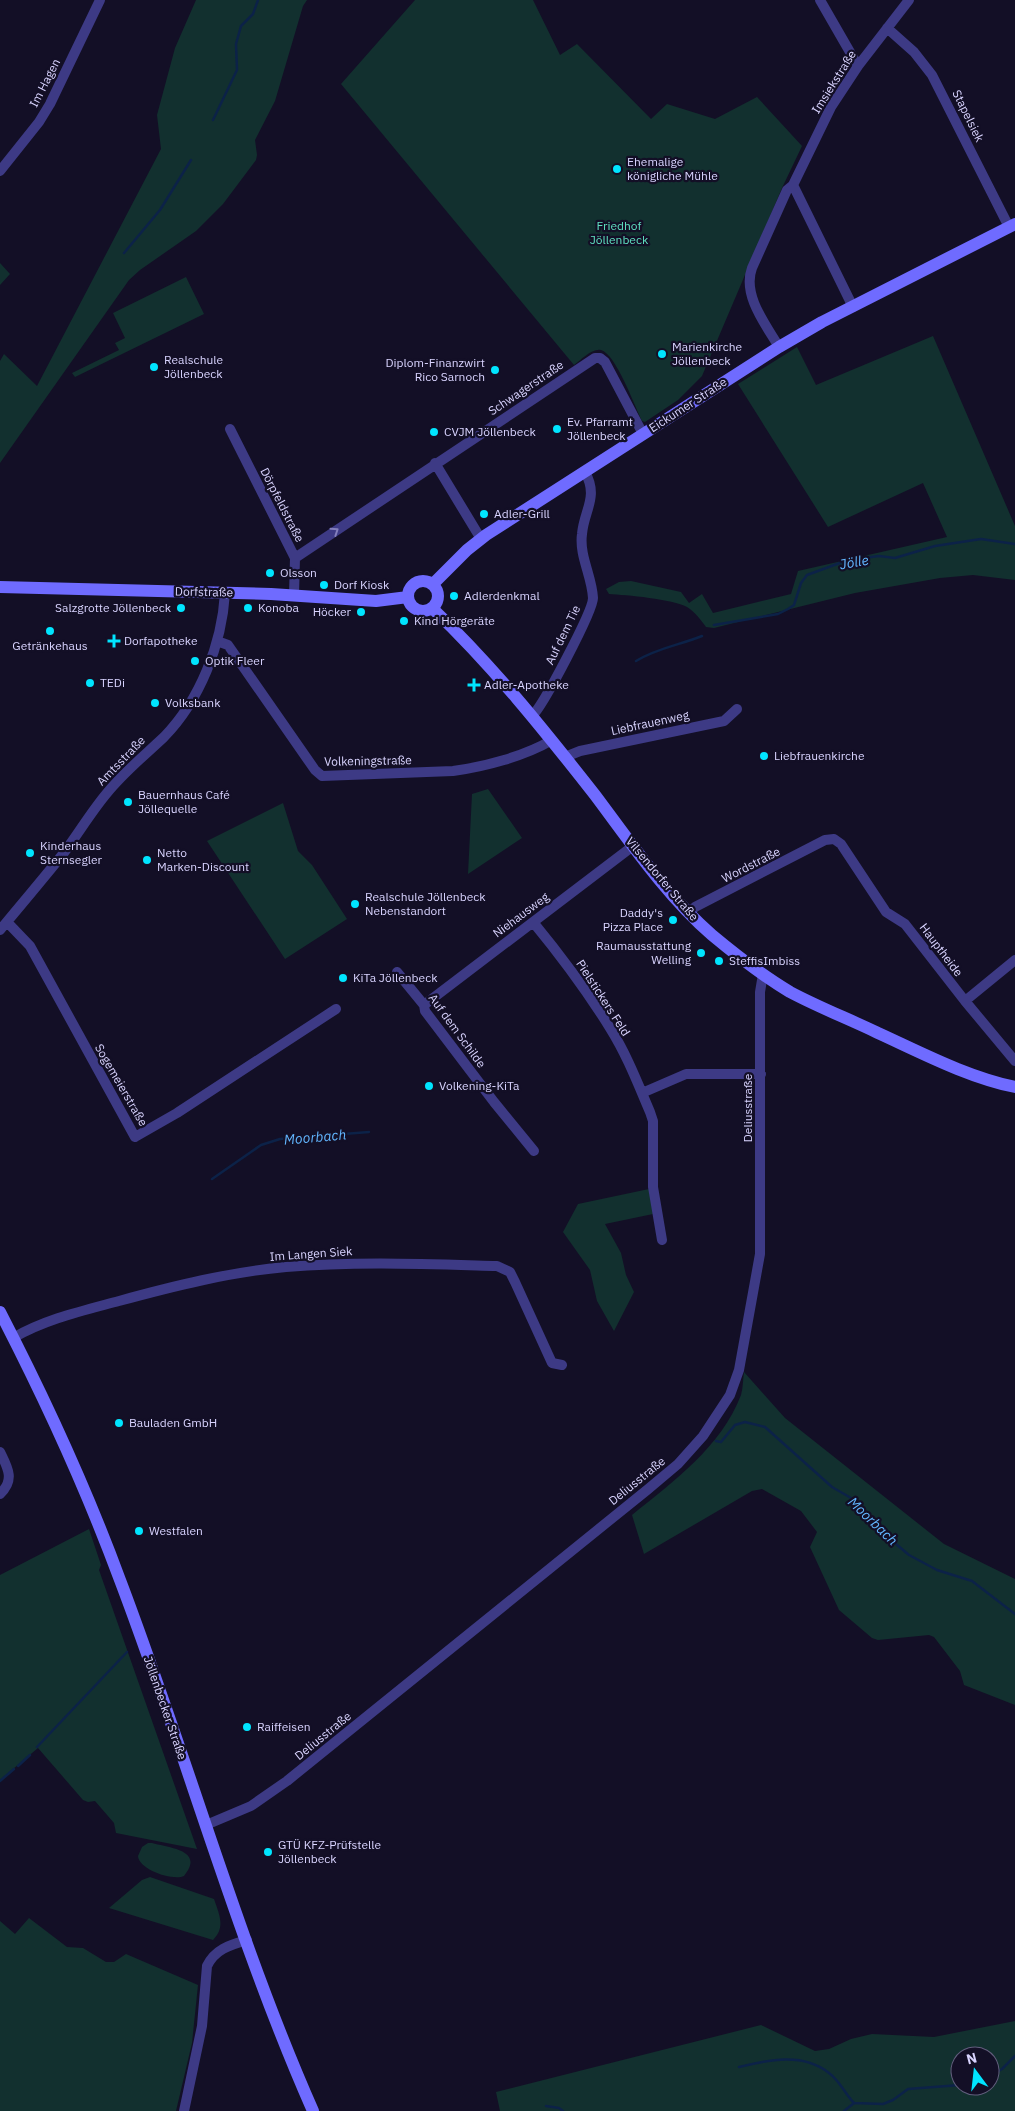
<svg xmlns="http://www.w3.org/2000/svg" width="1015" height="2111" font-family="'IBM Plex Sans',sans-serif">
<style>
.green{fill:#12302f;fill-rule:evenodd}
.lines{fill:none;stroke-linecap:round;stroke-linejoin:round}
.stream{stroke:#0c2248;stroke-width:2.5}
.minor{stroke:#3d3a85;stroke-width:10}
.secondary{stroke:#6f6bff;stroke-width:12}
.oneway{stroke:#837fbc}
.poi-dot{fill:#00e5ff;stroke:#130f26;stroke-width:2}
.labels{text-anchor:middle;stroke-width:4.5;stroke-linejoin:round;paint-order:stroke}
.street-label{font-size:12px;fill:#d9d4ff;stroke:#130f26}
.poi-label{font-size:12px;fill:#d9d4ff;stroke:#130f26;text-anchor:start}
.park-label{font-size:12px;fill:#5fe0c0;stroke:#130f26}
.water-label{font-size:14px;font-style:italic;fill:#62b6ff;stroke:#130f26}
</style>
<rect width="100%" height="100%" fill="#130f26"/>
<path class="green" d="M196,0H307L303,6L275,101L255,140L257,155L256,160L223,204L196,231L140,270L129,280L0,463V361L4,354L37,386L161,149L157,115L175,48Z
M415,0H533L560,55L577,44L651,119L667,104L715,119L757,97L802,146L782,188L702,376L678,400L645,422L642,421C635,407 616,354 601,350C592,348 581,360 574,365L341,84Z
M0,263L10,274L0,285Z
M186,277L204,314L75,377L72,373L119,350L115,343L125,338L113,313Z
M933,336L1015,526V580L973,575L940,578L855,593L714,628L706,627C701,620 695,612 687,607C673,599 626,595 609,594L606,589L619,582L631,581L681,592L689,603L702,594L713,613L791,594L798,571L947,537L923,483L828,527L738,384L797,347L816,385Z
M488,789L522,838L468,874L472,794Z
M283,803L298,851L312,865L347,919L285,959L207,841Z
M649,1189L653,1214L605,1224L621,1253L626,1275L634,1292L614,1331L597,1301L590,1270L563,1232L578,1204Z
M744,1372L785,1418L944,1544L1015,1579V1705L964,1685L960,1671L934,1637L929,1635L878,1640L872,1638L839,1610L810,1547L817,1532L801,1511L762,1489L752,1491L644,1554L632,1515C674,1481 721,1447 741,1395C743,1388 743,1379 744,1372Z
M89,1529L101,1565L99,1570L197,1849L116,1833L114,1823L95,1801L88,1802L83,1800L38,1748L0,1780V1575Z
M148,1843H152C170,1848 205,1850 184,1876C173,1881 139,1870 138,1856L142,1847Z
M150,1877L214,1899C219,1914 226,1927 213,1940L109,1908L142,1880Z
M29,1918L67,1947L83,1948L106,1962H114L126,1954L198,1985L192,2043L176,2111H0V1921L15,1934Z
M1015,2021V2111H500L496,2092L761,2025L815,2051L829,2049L851,2039L872,2034L934,2037ZM960,2056H990V2086H960Z"/>
<g class="lines">
<path class="stream" d="M213,120L237,70L236,44L241,26L253,14L258,0
M124,253L160,210L191,160
M714,625L778,614L788,609L794,605L801,583L807,575L848,560L879,556L895,558L935,546L981,539L1015,544
M636,661C657,648 680,645 702,636
M212,1179L261,1145L280,1139L369,1132
M716,1441L721,1442L735,1425L745,1422L765,1427L832,1487L851,1498L890,1539L909,1555L937,1570L972,1581L1015,1614
M37,1747L127,1652
M18,1766L30,1755
M0,1781L14,1769
M739,2067C768,2060 803,2052 829,2073C840,2081 845,2094 854,2103
M990,2076L1002,2069L1015,2056
M546,2106L559,2108L563,2111
M844,2111L854,2103L883,2104L893,2100L908,2089L960,2085"/>
<path class="minor" d="M820,0L858,66
M887,28L914,52L932,75L1009,227
M0,171L39,122L50,104L100,0
M793,185L853,307
M779,347C766,325 742,295 752,268L787,190L793,185L831,107L858,66L909,0
M230,429L295,558L294,595
M435,463L481,539
M295,558L595,358H600L605,362L643,434
M217,641L228,645L315,770L322,776L453,771C484,767 525,756 552,740
M532,716C543,706 593,611 593,598C592,576 579,556 582,534C584,510 599,497 585,472
M565,757L580,751L724,721L737,709
M689,913L695,907L825,840L834,839L841,844L886,912L905,924L965,1001L1015,1061
M7,922L30,946L135,1137L177,1113L336,1009
M533,922C561,956 587,991 610,1028C627,1055 638,1084 650,1112L653,1121V1187L662,1240
M0,930C21,905 42,880 63,854C78,834 91,812 107,793C124,772 145,755 164,737C200,700 222,644 225,593
M397,972L424,1005L425,1011L494,1102L534,1151
M965,1001L1015,960
M424,1005L633,846
M642,1093L686,1074H761
M13,1338C46,1319 82,1311 119,1301C174,1286 230,1272 286,1267C356,1261 427,1264 497,1266L510,1272L515,1282L552,1363L562,1365
M0,1452C8,1468 15,1480 0,1494
M206,1825L251,1806L287,1781L647,1490L678,1464L703,1436L730,1395L739,1370L760,1254V992L763,974
M184,2111L202,2026L207,1966C215,1949 230,1945 247,1940"/>
<path class="secondary" d="M408 596a15 15 0 1 1 30 0a15 15 0 1 1-30 0Z
M433,584L467,550L486,535L779,347L822,322L1015,224
M0,587L271,594L376,601L408,597
M432,608C492,665 544,730 595,795C631,843 666,895 712,935C736,955 763,976 790,992C818,1007 849,1019 878,1033C922,1053 967,1077 1015,1087
M0,1312C45,1399 86,1488 120,1580C187,1756 237,1939 313,2111"/>
</g>
<defs><path id="oneway-chevron" d="M-2-3.5L2.5 0L-2 3.5" fill="none" stroke-width="1.6" stroke-linecap="round" stroke-linejoin="round" transform="scale(1.25)"/></defs>
<use class="oneway" href="#oneway-chevron" transform="translate(335 531) rotate(-34)"/>
<g class="poi-dot">
<circle cx="617" cy="169" r="5"/>
<circle cx="662" cy="354" r="5"/>
<circle cx="154" cy="367" r="5"/>
<circle cx="495" cy="370" r="5"/>
<circle cx="557" cy="429" r="5"/>
<circle cx="434" cy="432" r="5"/>
<circle cx="484" cy="514" r="5"/>
<circle cx="270" cy="573" r="5"/>
<circle cx="324" cy="585" r="5"/>
<circle cx="454" cy="596" r="5"/>
<circle cx="181" cy="608" r="5"/>
<circle cx="248" cy="608" r="5"/>
<circle cx="361" cy="612" r="5"/>
<circle cx="404" cy="621" r="5"/>
<circle cx="50" cy="631" r="5"/>
<path d="M111.5 633.5h5v5h5v5h-5v5h-5v-5h-5v-5h5z"/>
<circle cx="195" cy="661" r="5"/>
<circle cx="90" cy="683" r="5"/>
<path d="M471.5 677.5h5v5h5v5h-5v5h-5v-5h-5v-5h5z"/>
<circle cx="155" cy="703" r="5"/>
<circle cx="764" cy="756" r="5"/>
<circle cx="128" cy="802" r="5"/>
<circle cx="30" cy="853" r="5"/>
<circle cx="147" cy="860" r="5"/>
<circle cx="355" cy="904" r="5"/>
<circle cx="673" cy="920" r="5"/>
<circle cx="701" cy="953" r="5"/>
<circle cx="719" cy="961" r="5"/>
<circle cx="343" cy="978" r="5"/>
<circle cx="429" cy="1086" r="5"/>
<circle cx="119" cy="1423" r="5"/>
<circle cx="139" cy="1531" r="5"/>
<circle cx="247" cy="1727" r="5"/>
<circle cx="268" cy="1852" r="5"/>
</g>
<g class="labels">
<g class="street-label">
<text transform="translate(834 82) rotate(-58)" y="4">Imsiekstraße</text>
<text transform="translate(45 83) rotate(-63)" y="4">Im Hagen</text>
<text transform="translate(968 116) rotate(64)" y="4">Stapelsiek</text>
<text transform="translate(526 388) rotate(-34)" y="4">Schwagerstraße</text>
<text transform="translate(688 405) rotate(-33)" y="4">Eickumer Straße</text>
<text transform="translate(282 505) rotate(63)" y="4">Dörpfeldstraße</text>
<text transform="translate(204 592) rotate(1)" y="4">Dorfstraße</text>
<text transform="translate(563 635) rotate(-64)" y="4">Auf dem Tie</text>
<text transform="translate(650 723) rotate(-12)" y="4">Liebfrauenweg</text>
<text transform="translate(121 761) rotate(-46)" y="4">Amtsstraße</text>
<text transform="translate(368 761) rotate(-1)" y="4">Volkeningstraße</text>
<text transform="translate(751 865) rotate(-27)" y="4">Wordstraße</text>
<text transform="translate(662 879) rotate(50)" y="4">Vilsendorfer Straße</text>
<text transform="translate(521 915) rotate(-37)" y="4">Niehausweg</text>
<text transform="translate(941 950) rotate(53)" y="4">Hauptheide</text>
<text transform="translate(603 998) rotate(57)" y="4">Pielstickers Feld</text>
<text transform="translate(457 1031) rotate(54)" y="4">Auf dem Schilde</text>
<text transform="translate(121 1085) rotate(60)" y="4">Sogemeierstraße</text>
<text transform="translate(748 1108) rotate(-90)" y="4">Deliusstraße</text>
<text transform="translate(311 1254) rotate(-4)" y="4">Im Langen Siek</text>
<text transform="translate(637 1481) rotate(-39)" y="4">Deliusstraße</text>
<text transform="translate(165 1708) rotate(71)" y="4">Jöllenbecker Straße</text>
<text transform="translate(323 1736) rotate(-39)" y="4">Deliusstraße</text>
</g>
<g class="poi-label">
<text x="627" y="166">Ehemalige<tspan x="627" dy="14">königliche Mühle</tspan></text>
<text x="672" y="351">Marienkirche<tspan x="672" dy="14">Jöllenbeck</tspan></text>
<text x="164" y="364">Realschule<tspan x="164" dy="14">Jöllenbeck</tspan></text>
<text x="485" y="367" text-anchor="end">Diplom-Finanzwirt<tspan x="485" dy="14">Rico Sarnoch</tspan></text>
<text x="567" y="426">Ev. Pfarramt<tspan x="567" dy="14">Jöllenbeck</tspan></text>
<text x="444" y="436">CVJM Jöllenbeck</text>
<text x="494" y="518">Adler-Grill</text>
<text x="280" y="577">Olsson</text>
<text x="334" y="589">Dorf Kiosk</text>
<text x="464" y="600">Adlerdenkmal</text>
<text x="171" y="612" text-anchor="end">Salzgrotte Jöllenbeck</text>
<text x="258" y="612">Konoba</text>
<text x="351" y="616" text-anchor="end">Höcker</text>
<text x="414" y="625">Kind Hörgeräte</text>
<text x="124" y="645">Dorfapotheke</text>
<text x="50" y="650" text-anchor="middle">Getränkehaus</text>
<text x="205" y="665">Optik Fleer</text>
<text x="100" y="687">TEDi</text>
<text x="484" y="689">Adler-Apotheke</text>
<text x="165" y="707">Volksbank</text>
<text x="774" y="760">Liebfrauenkirche</text>
<text x="138" y="799">Bauernhaus Café<tspan x="138" dy="14">Jöllequelle</tspan></text>
<text x="40" y="850">Kinderhaus<tspan x="40" dy="14">Sternsegler</tspan></text>
<text x="157" y="857">Netto<tspan x="157" dy="14">Marken-Discount</tspan></text>
<text x="365" y="901">Realschule Jöllenbeck<tspan x="365" dy="14">Nebenstandort</tspan></text>
<text x="663" y="917" text-anchor="end">Daddy's<tspan x="663" dy="14">Pizza Place</tspan></text>
<text x="691" y="950" text-anchor="end">Raumausstattung<tspan x="691" dy="14">Welling</tspan></text>
<text x="729" y="965">SteffisImbiss</text>
<text x="353" y="982">KiTa Jöllenbeck</text>
<text x="439" y="1090">Volkening-KiTa</text>
<text x="129" y="1427">Bauladen GmbH</text>
<text x="149" y="1535">Westfalen</text>
<text x="257" y="1731">Raiffeisen</text>
<text x="278" y="1849">GTÜ KFZ-Prüfstelle<tspan x="278" dy="14">Jöllenbeck</tspan></text>
</g>
<g class="park-label">
<text x="619" y="230">Friedhof<tspan x="619" dy="14">Jöllenbeck</tspan></text>
</g>
<g class="water-label">
<text transform="translate(854 562) rotate(-10)" y="5">Jölle</text>
<text transform="translate(315 1137) rotate(-5)" y="5">Moorbach</text>
<text transform="translate(873 1521) rotate(44)" y="5">Moorbach</text>
</g>
</g>
<g transform="translate(975 2071) rotate(345)"><circle r="24" fill="#130f26" stroke="#625e7d"/>
<path d="M0-4L9 19L0 12L-9 19Z" fill="#00e5ff"/>
<text y="-8" font-size="14" font-weight="bold" text-anchor="middle" fill="#d9d4ff">N</text>
</g>
</svg>
